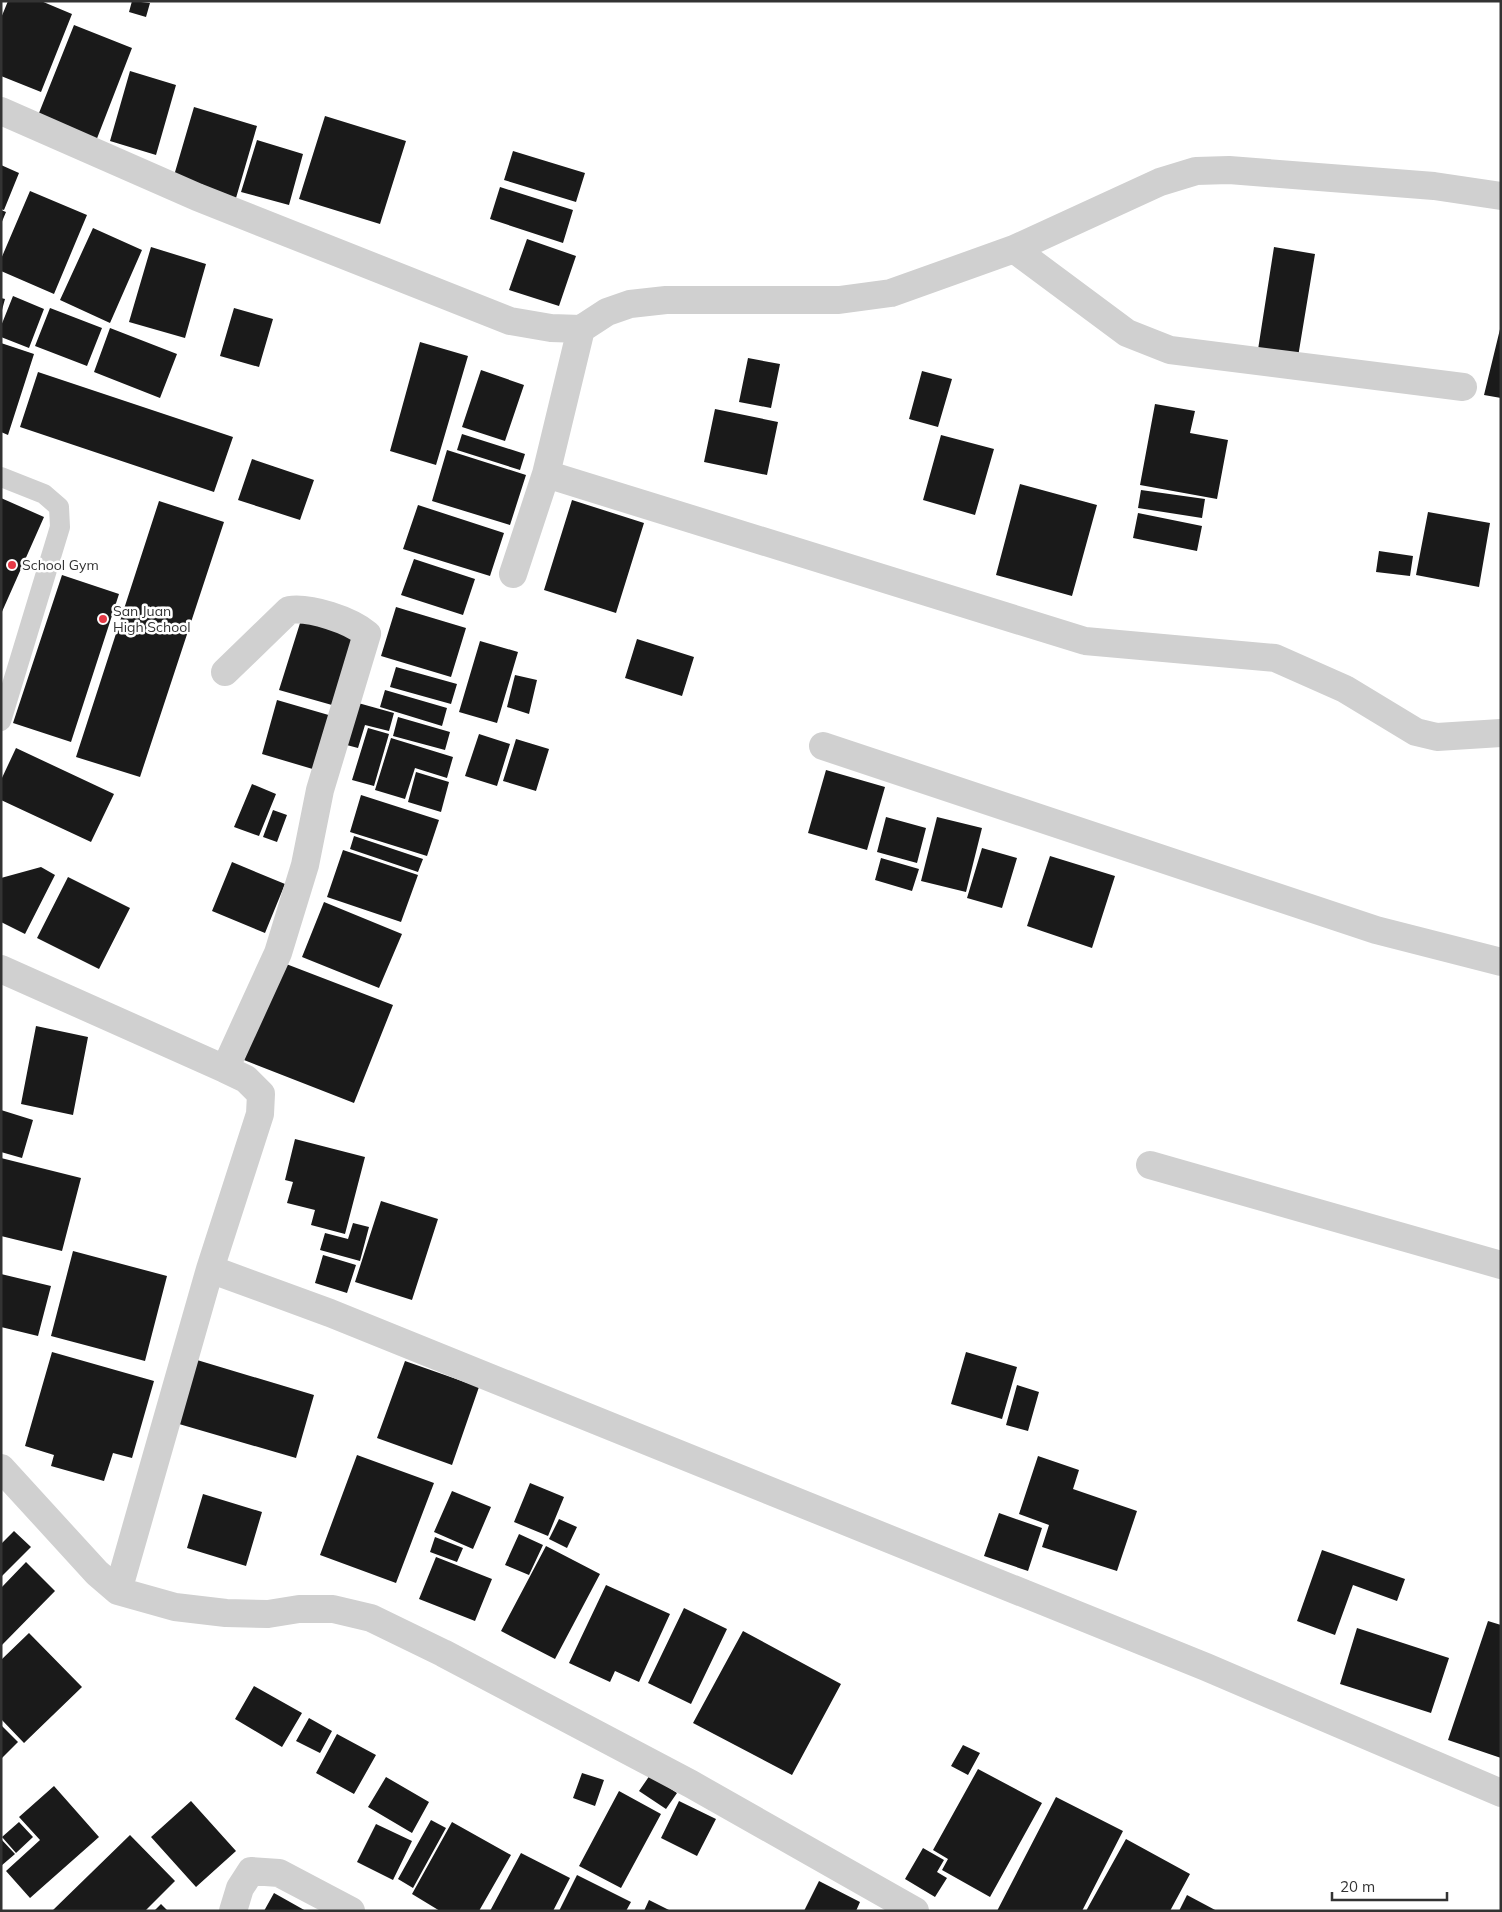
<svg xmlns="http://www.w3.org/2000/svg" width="1502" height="1912" font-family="Mulish,sans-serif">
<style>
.building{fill:#1a1a1a}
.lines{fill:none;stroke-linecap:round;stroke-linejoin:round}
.service{stroke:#d0d0d0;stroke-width:20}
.minor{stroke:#d0d0d0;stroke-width:28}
.poi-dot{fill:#e63946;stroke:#fff;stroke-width:2}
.labels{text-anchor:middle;stroke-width:5;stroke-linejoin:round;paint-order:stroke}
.poi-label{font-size:14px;fill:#333;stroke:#fff;text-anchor:start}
</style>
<rect width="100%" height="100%" fill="#fff"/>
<path class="building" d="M8,1H41L72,14L41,92L1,76V18Z
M132,1L150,3L146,17L129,12Z
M74,25L132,48L96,141L37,118Z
M130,71L176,85L156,155L110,141Z
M194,107L257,126L236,198L173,179Z
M325,116L406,141L380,224L299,199Z
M257,140L303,154L289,205L241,192Z
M513,151L585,173L576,202L504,180Z
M1,165L19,173L4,210L1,209Z
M500,187L573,210L563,243L490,219Z
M30,191L87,215L54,294L1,271V259Z
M1,210L6,212L1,224Z
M93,228L142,250L110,323L60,300Z
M527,239L576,256L559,306L509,290Z
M151,247L206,264L185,338L129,322Z
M1274,247L1315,254L1297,363L1257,356Z
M13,296L44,309L29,348L1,337V326Z
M1,298L5,299L2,310H1Z
M50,308L102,328L87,366L35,346Z
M234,308L273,319L259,367L220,356Z
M1501,325V398L1484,395Z
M110,328L177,354L160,398L94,372Z
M420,342L468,356L436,465L390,451Z
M1,343L34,354L8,435L1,432Z
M748,358L780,364L771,408L739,402Z
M481,370L524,385L505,441L462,427Z
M922,371L952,379L938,427L909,419Z
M38,372L233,437L214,492L20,427Z
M1155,404L1195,411L1190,433L1228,440L1217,499L1140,485Z
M715,409L778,422L767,475L704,462Z
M462,434L525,454L520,470L457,450Z
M941,435L994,449L975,515L923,500Z
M447,450L526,475L510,525L432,501Z
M252,459L314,480L300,520L238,500Z
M1020,484L1097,505L1072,596L996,575Z
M1141,490L1205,499L1202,518L1138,508Z
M1,498L44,517L1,614Z
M572,500L644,523L616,613L544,590Z
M159,501L224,522L140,777L76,757Z
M418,505L504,533L490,576L403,549Z
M1428,512L1490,523L1479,587L1416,575Z
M1138,513L1202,526L1197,551L1133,538Z
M1379,551L1413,556L1410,576L1376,572Z
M414,559L475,579L463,615L401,595Z
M62,575L119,594L71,742L13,723Z
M396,607L466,628L451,677L381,656Z
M301,620L360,638L339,707L279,690Z
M637,639L694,657L682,696L625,678Z
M480,641L518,652L497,723L459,712Z
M396,667L457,684L451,704L390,687Z
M515,675L537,680L529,714L507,707Z
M385,690L447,708L442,726L380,707Z
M277,700L332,716L316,770L262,754Z
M351,701L394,713L389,731L365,725L358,748L339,743Z
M398,717L450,732L445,750L393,736Z
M368,728L389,734L374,786L352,780Z
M479,734L510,744L497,786L465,776Z
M391,738L453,757L447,778L415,768L405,799L375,790Z
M516,739L549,749L536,791L503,781Z
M16,748L114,794L91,842L1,800V780Z
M826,770L885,787L867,850L808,833Z
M416,772L449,782L441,812L408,802Z
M252,784L276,794L259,836L234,827Z
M361,795L439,820L427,856L350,832Z
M273,810L287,815L277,842L263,837Z
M886,817L926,828L917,863L877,852Z
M937,817L982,828L966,892L921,881Z
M354,836L423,859L418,872L350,849Z
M982,848L1017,858L1002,908L967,898Z
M343,850L418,875L401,922L327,897Z
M1050,856L1115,876L1092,948L1027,926Z
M881,858L919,869L912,891L875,880Z
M232,862L285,884L265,933L212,911Z
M41,867L55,875L25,934L1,922V878Z
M68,877L130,908L99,969L37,938Z
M324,902L402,934L379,988L302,957Z
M281,962L393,1005L354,1103L244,1060Z
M36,1026L88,1037L73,1115L21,1104Z
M1,1110L33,1120L22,1158L1,1152Z
M295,1139L365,1157L345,1234L311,1225L315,1210L287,1203L293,1182L285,1180Z
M1,1158L81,1178L62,1251L1,1236Z
M381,1201L438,1219L412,1300L355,1282Z
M353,1223L369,1227L360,1261L320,1250L325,1233L348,1239Z
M73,1251L167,1276L145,1361L51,1336Z
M323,1255L356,1265L347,1293L315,1283Z
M1,1274L51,1286L38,1336L1,1327Z
M52,1352L154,1381L132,1458L113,1453L104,1481L51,1466L54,1455L25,1446Z
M966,1352L1017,1367L1002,1419L951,1404Z
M197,1360L314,1395L296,1458L179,1424Z
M405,1361L479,1387L452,1465L377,1438Z
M1017,1385L1039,1392L1028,1431L1006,1425Z
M357,1455L434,1483L396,1583L320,1555Z
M1038,1456L1079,1470L1073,1489L1137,1511L1117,1571L1042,1547L1049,1525L1019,1514Z
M530,1483L564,1497L548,1536L514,1522Z
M452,1491L491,1507L473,1549L434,1532Z
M203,1494L262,1512L246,1566L187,1548Z
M999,1513L1042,1528L1028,1571L984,1556Z
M559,1519L577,1527L567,1548L549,1539Z
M14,1531L31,1547L1,1577V1544Z
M519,1534L543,1545L529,1575L505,1565Z
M435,1537L463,1548L457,1562L430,1552Z
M546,1546L600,1574L555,1659L501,1631Z
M1322,1550L1405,1579L1397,1601L1353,1585L1335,1635L1297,1621Z
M436,1557L492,1579L475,1621L419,1599Z
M26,1562L55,1591L1,1646V1588Z
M606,1585L670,1614L639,1682L615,1671L610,1682L569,1663Z
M684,1608L727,1629L691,1704L648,1683Z
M1488,1621L1501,1625V1758L1448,1740Z
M1357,1628L1449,1658L1431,1713L1340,1684Z
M743,1631L841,1684L792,1775L693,1723Z
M29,1633L82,1687L24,1743L1,1719V1660Z
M254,1686L302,1713L282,1747L235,1719Z
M309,1718L332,1731L320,1753L296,1741Z
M1,1725L18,1742L1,1759Z
M337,1734L376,1755L354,1794L316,1773Z
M963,1745L980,1753L968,1775L951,1766Z
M978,1769L1042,1803L990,1897L942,1870L948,1859L933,1850Z
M582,1773L604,1780L595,1806L573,1798Z
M650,1775L677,1793L666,1809L639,1791Z
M386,1777L429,1802L412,1833L368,1807Z
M54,1786L99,1837L30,1898L6,1871L40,1840L19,1817Z
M619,1791L661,1814L621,1888L579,1866Z
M1056,1797L1123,1831L1082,1911H997Z
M191,1801L236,1851L196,1887L151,1837Z
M679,1801L716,1819L697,1856L661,1838Z
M431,1820L446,1828L413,1888L398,1879Z
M19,1822L33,1837L16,1853L2,1837Z
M452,1822L511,1855L479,1911H440L412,1894Z
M376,1824L412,1841L393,1880L357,1862Z
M130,1835L175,1881L145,1911H52Z
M1,1839L15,1854L1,1866Z
M1126,1839L1190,1874L1170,1911H1086Z
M923,1848L944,1860L937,1872L947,1878L935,1897L905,1879Z
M521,1853L570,1878L553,1911H490Z
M577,1875L631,1902L626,1911H559Z
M819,1881L860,1902L856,1911H804Z
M274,1893L306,1911H264Z
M1187,1895L1217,1911H1179Z
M649,1900L671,1911H644Z
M161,1904L168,1911H154Z"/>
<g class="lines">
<path class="service" d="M1,477L44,494L59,507L60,527L1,721"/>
<path class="minor" d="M1,111L197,197L510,321L551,328L581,329L607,312L630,304L666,300H839L891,293L1014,249L1160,182L1196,171L1229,170L1434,186L1501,196
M1014,249L1127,333L1170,350L1463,387
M546,474L1085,641L1275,658L1345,689L1416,732L1437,737L1501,733
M513,574L546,474L581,329
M823,746L1376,930L1501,962
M1,969L225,1069L278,953L305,865L320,790L367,634C350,620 311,607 289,610L225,672
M1150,1165L1501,1265
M210,1269L330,1313L1206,1667L1501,1793
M1,1468L97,1573L118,1591L175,1607L226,1613L268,1614L299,1609H333L371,1618L443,1653L691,1784L915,1911
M118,1591L210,1269L260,1114L261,1094L246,1079L225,1069
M233,1911L240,1888L251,1871L279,1873L351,1911"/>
</g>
<g class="poi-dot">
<circle cx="12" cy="565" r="5"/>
<circle cx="103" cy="619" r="5"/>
</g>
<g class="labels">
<g class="poi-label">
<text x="22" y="570">School Gym</text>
<text x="113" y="616">San Juan<tspan x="113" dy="16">High School</tspan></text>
</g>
</g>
<rect width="1502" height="1912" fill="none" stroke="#333333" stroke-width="5"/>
<path d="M1332 1892v8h115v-8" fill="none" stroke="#333333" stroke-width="2.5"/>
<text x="1340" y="1892" font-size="15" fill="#333333" stroke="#ffffff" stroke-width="4" paint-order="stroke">20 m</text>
</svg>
